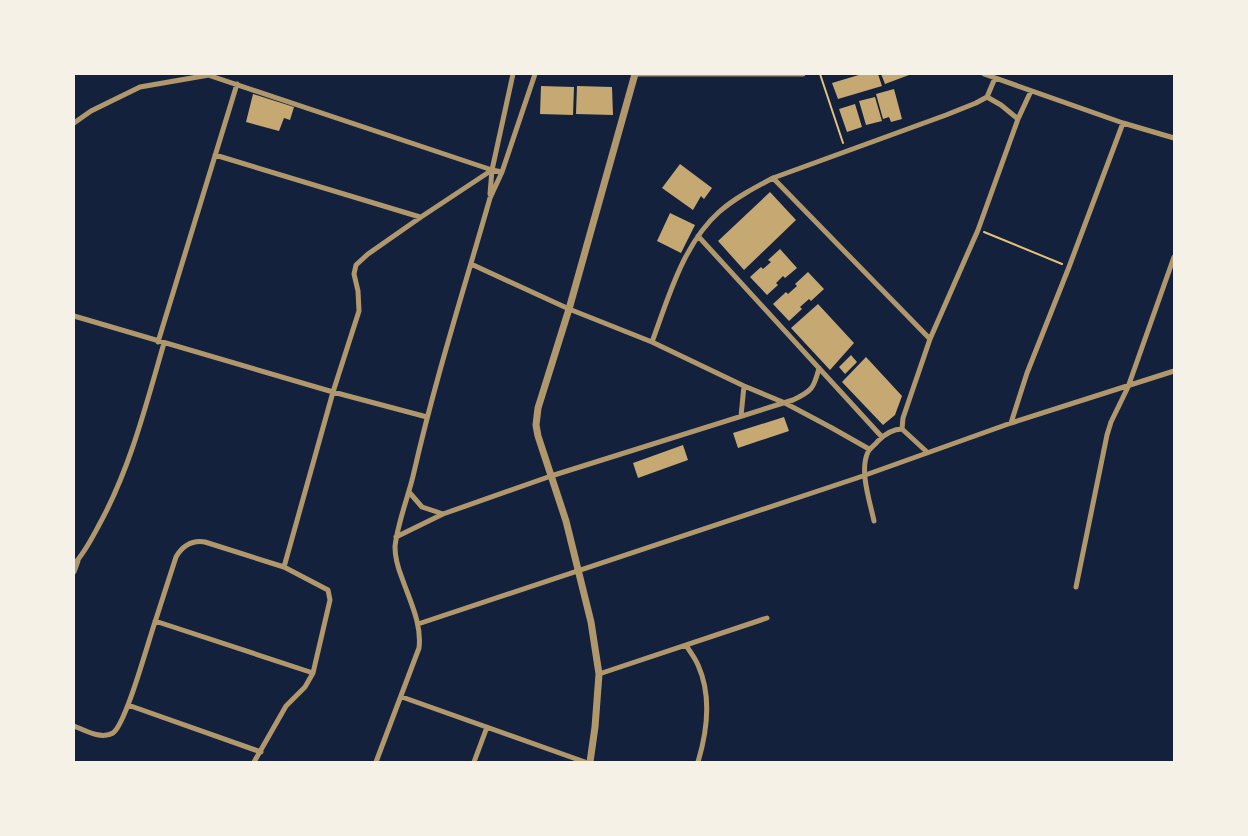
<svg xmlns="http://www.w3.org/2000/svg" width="1248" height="836" font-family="Karla,sans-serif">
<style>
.building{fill:#c6a872}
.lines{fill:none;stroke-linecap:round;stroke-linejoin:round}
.path{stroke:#e5c07b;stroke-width:2}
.minor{stroke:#b1986c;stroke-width:5}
.tertiary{stroke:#b1986c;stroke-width:7}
</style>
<rect width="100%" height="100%" fill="#14213d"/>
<path class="building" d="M862,74H878L882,86L838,99L832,83Z
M881,74H909V75L885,84Z
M541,86L574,87L573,115L540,114Z
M577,86L612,87L613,115L576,114Z
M894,89L902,119L891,122L889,117L883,119L876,94Z
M253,94L294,107L290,120L284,118L279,131L246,122Z
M875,97L882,121L866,125L859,101Z
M855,104L862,127L847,132L839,109Z
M680,164L712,188L704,199L701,196L693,210L662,188Z
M770,192L796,220L744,270L718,241Z
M670,213L695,225L681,253L657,241Z
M780,249L797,268L785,278L783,276L776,283L778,285L767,295L750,277L761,267L763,269L771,262L768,260Z
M808,272L824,289L811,301L809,299L800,307L802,309L789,321L773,304L786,292L788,294L797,286L795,284Z
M818,304L854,343L830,370L791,328Z
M851,355L857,362L845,374L839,367Z
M866,357L902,396L895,415L883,425L842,382Z
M784,417L789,431L738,448L733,433Z
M683,445L688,460L638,478L633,463Z"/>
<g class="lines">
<path class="path" d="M820,74L843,143
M984,232L1062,264"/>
<path class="minor" d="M205,74L492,170
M633,74H803
M984,74L1123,123L1174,138
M987,97L1001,105L1018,119
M74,123L91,111L140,87L209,75
M215,155L420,217
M773,178L930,339
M490,194L492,170L513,74
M698,236L882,437
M471,264L569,309L652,342L744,386L785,403L832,428L869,449
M74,316L333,392L427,417
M158,342L237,84
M652,342C668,299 683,244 719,212C735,198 754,188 773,178L946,115L976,103L987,97L995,78
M741,416L744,386
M1011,423L1027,373L1069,267L1123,123
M902,429L903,418L930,339L978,230L1018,119L1031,91
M902,429L927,452
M409,492L422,507L443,514
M874,521C870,502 859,470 868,452C870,448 875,445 878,441C885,434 892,429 902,429
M396,537L443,514L551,476L793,400C812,391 814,388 819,368
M74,564C84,554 92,538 99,525C130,469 146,405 164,343
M284,567L333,392L359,311L358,291L354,274L356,265L368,254L421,217L492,170L502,172
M74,572L78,561
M1076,587L1107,435L1111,422L1128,387L1174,257
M155,621L313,673
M418,624L857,478L1011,423L1174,371
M686,645C690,652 695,658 698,665C712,696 707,732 698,762
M599,674L767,618
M402,697L585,762
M128,705L261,752
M74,726C84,730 101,740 113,733C126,724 148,642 155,622C162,600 169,579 176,557C183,545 192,540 205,542L284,567L328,590L330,600L313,673L305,687L286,706L254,762
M376,762L419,648C422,624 410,601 402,578C398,568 395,557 395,547C397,524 409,495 414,472C435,380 464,289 490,198L502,172L535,74
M474,762L487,727"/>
<path class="tertiary" d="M590,762L595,727L599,674L591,622L566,521L538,436L536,425L538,408L569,309L635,74"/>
</g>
<rect width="1248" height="836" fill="none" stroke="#f6f1e7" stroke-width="150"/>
</svg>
